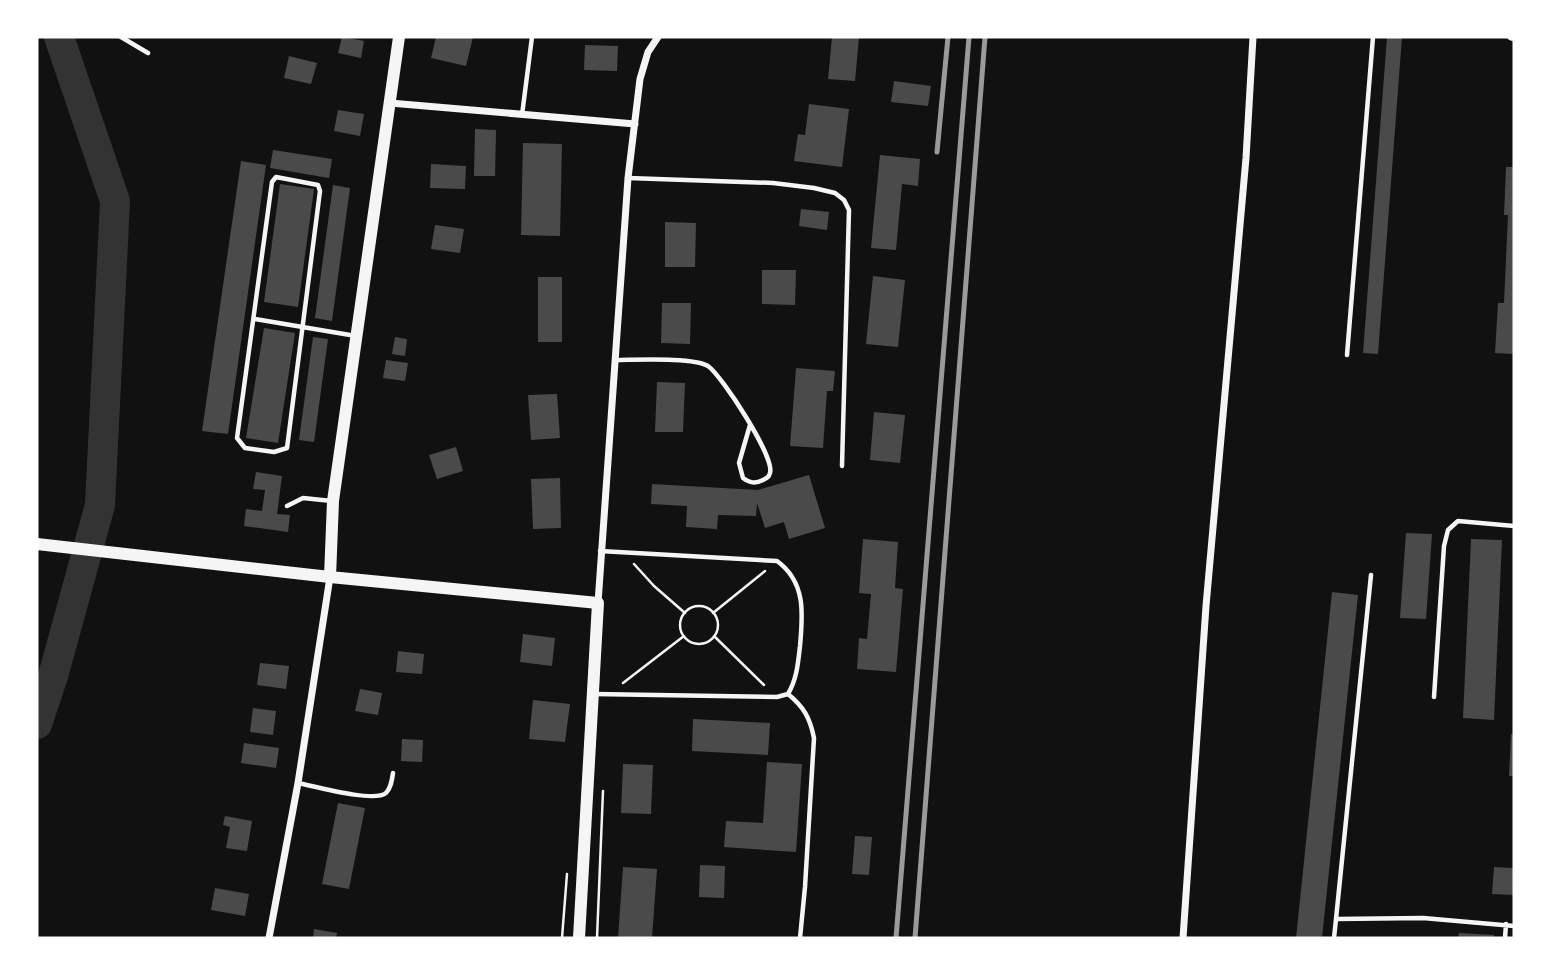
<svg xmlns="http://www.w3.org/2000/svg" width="1551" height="975" font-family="Inter,sans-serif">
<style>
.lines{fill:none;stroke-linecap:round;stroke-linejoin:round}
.river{stroke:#333;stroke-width:30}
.building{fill:#4a4a4a}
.path{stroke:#f5f5f5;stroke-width:2.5}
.service{stroke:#f5f5f5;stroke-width:4.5}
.minor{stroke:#f5f5f5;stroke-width:7}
.secondary{stroke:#f5f5f5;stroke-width:12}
.primary{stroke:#f5f5f5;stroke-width:12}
.rail{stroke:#9a9a9a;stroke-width:5}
</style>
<rect width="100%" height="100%" fill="#111"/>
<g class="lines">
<path class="river" d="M37,724L53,676L100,505L115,201L59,37"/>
</g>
<path class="building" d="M342,37L364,41L361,58L338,53Z
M436,37H473L466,66L431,58Z
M832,37H859L855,81L828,79Z
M1387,37H1402L1378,354L1363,353Z
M585,45L618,46L617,71L584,70Z
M289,56L317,63L311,84L284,78Z
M894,81L931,86L928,106L891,102Z
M809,104L849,109L842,167L794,161L798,134L805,135Z
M338,110L364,114L360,136L334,131Z
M475,129L496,130L495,176H474Z
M523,143L562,144L560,236L521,235Z
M273,150L332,159L329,178L270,168Z
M880,155L920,159L918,186L902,184L896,250L871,248Z
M241,161L266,165L228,434L202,431Z
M431,164L466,166L465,189L430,188Z
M1506,167H1514V354L1495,353L1498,303H1504L1508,215H1504Z
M280,184L314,189L298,307L264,302Z
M333,185L350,188L332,321L315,318Z
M801,209L829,212L827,230L799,226Z
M665,222L696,223L695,267H665Z
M435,225L464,229L460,253L431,249Z
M762,270H796L795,305L762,304Z
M873,276L905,280L898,347L866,344Z
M538,277H562V342H538Z
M662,303H691L690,344L661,343Z
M264,328L295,333L278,443L246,438Z
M313,337L328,339L314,442L299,440Z
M395,337L407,339L405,356L392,354Z
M386,360L408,363L405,381L383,378Z
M796,368L835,371L833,391H827L823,448L790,446Z
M657,382L685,383L683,432H655Z
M557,394L560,438L531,440L528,395Z
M874,412L905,415L900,463L870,460Z
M456,447L463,471L437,479L429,455Z
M256,472L282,476L277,514L290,515L288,532L244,526L246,509L262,511L265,490L253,489Z
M809,475L825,528L789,539L784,522L765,528L757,503L756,516L718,515L717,529L686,527L687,506L651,504L652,484L758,490Z
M560,478L561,528L533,529L531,479Z
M1406,533L1432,534L1426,619L1400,618Z
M863,539L898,542L895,588L903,589L896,672L857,669L859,638L867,639L871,594L859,593Z
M1471,539L1502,540L1494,720L1463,718Z
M1332,592L1358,595L1322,938H1296Z
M523,634L555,638L552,666L520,662Z
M398,651L424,654L422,674L396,672Z
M260,663L289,666L286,689L257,685Z
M360,689L382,693L378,715L355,711Z
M533,700L570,704L565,742L529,739Z
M253,708L276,711L273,735L250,732Z
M693,719L770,723L768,755L692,751Z
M1511,734H1514V776H1509Z
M402,739L423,740L422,762L401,761Z
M244,743L279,748L276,768L241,763Z
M767,762L802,764L796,852L724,847L726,821L763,823Z
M623,764L653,765L651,814L621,813Z
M338,803L365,808L349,889L322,884Z
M225,816L252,821L247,851L226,848L230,827L223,825Z
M855,836L872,837L869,875L852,874Z
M700,865L725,866L724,898L699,897Z
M623,867L657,869L652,938H618Z
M1494,867L1514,868V895L1492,894Z
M215,888L249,894L245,916L211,910Z
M314,929L337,933L336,938H313Z
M1459,933L1494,935V938H1458Z"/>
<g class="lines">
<path class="path" d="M634,564L654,586L685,613
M680 625a19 19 0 1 1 38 0a19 19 0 1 1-38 0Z
M713,613L765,571
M714,636L764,685
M623,683L684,636
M562,938L567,874
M597,938L603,791"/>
<path class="service" d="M121,37L148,53
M522,115L532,37
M276,177L318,185L320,191L287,448L274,452L245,448L237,438L272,182Z
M628,178L773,183L814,188L835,193L844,200L849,210L842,466
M255,319L356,336
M1347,355L1373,37
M616,360C635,360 694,357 708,366C722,376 775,457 770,473C769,477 767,478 763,480C755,484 750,483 743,478L739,463L750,425
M287,506L303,498L332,501
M594,694L777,697L788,694C797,679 798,663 800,646C803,614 806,582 777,561L600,551
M788,694C804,707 810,718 814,738L805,887L800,938
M1434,697L1444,546L1448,530L1458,521L1514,526
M298,783C314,786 374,803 386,793C391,788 392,780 393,773
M1336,919L1371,575
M1334,938L1336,919L1423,918L1514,926
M1505,938L1506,924"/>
<path class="minor" d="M1511,37L1514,38
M390,103L635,124
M598,603L628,178L640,79L648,52L658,37
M269,938L298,783L330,577
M1183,938L1206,606L1246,158L1253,37"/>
<path class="secondary" d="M37,544L330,577"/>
<path class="primary" d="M399,37L333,501L330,577L598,603L579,938"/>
<path class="rail" d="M937,152L948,37
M896,938L969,37
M915,938L985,37"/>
</g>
<rect width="1551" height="975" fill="none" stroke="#ffffff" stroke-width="77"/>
</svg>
